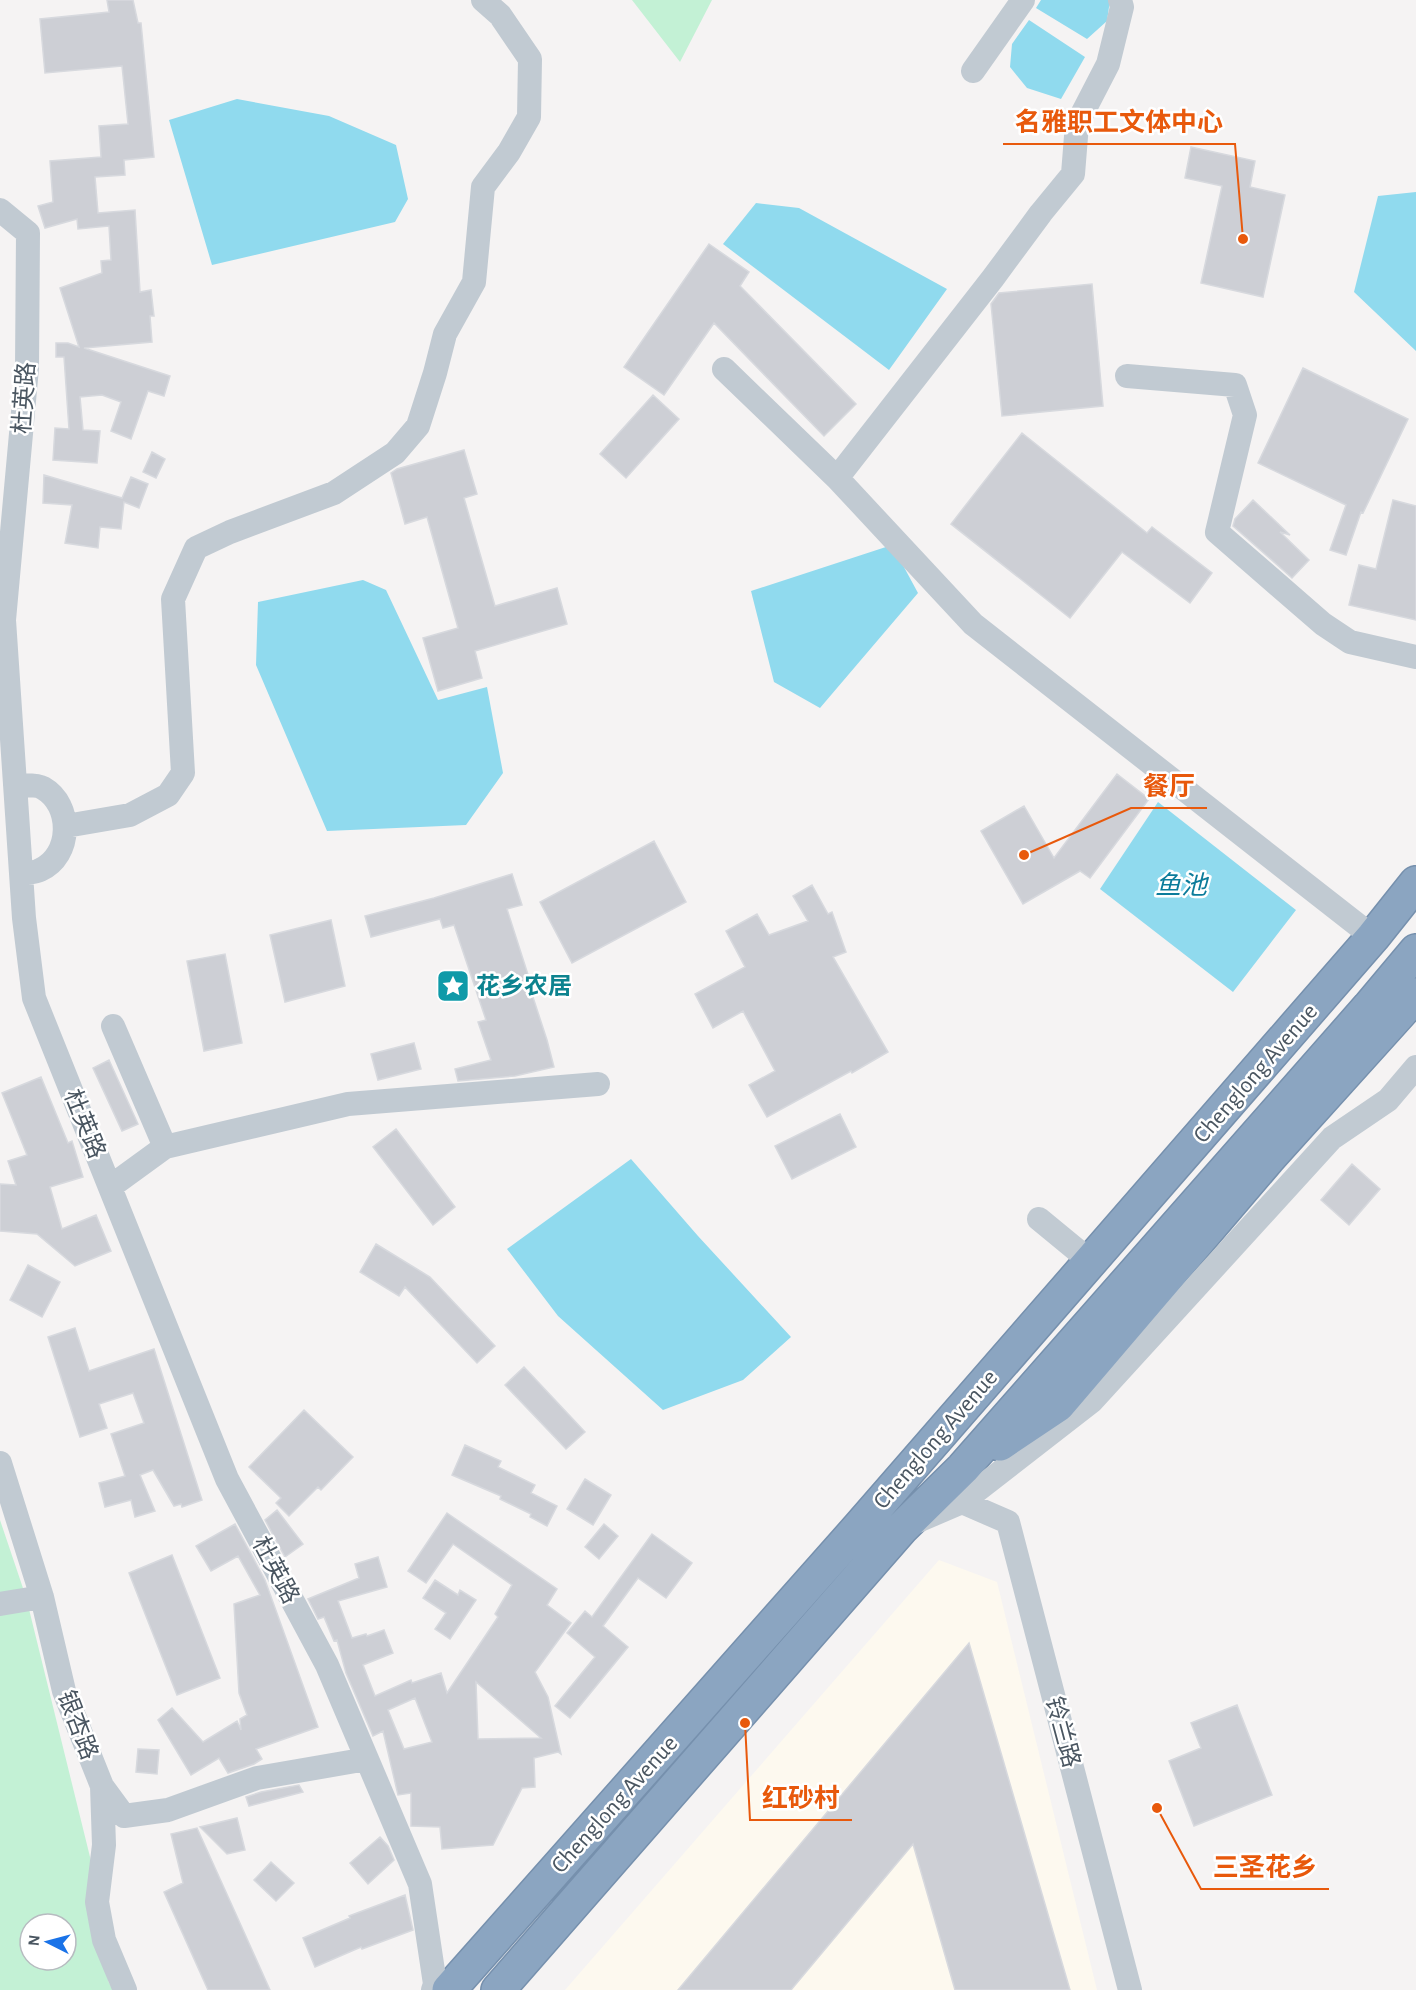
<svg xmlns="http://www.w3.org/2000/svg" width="1416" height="1990" font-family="'Alegreya Sans','Noto Sans SC',sans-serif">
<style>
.commercial{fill:#fdf9ef}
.green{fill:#c3f1d5;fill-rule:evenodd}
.water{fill:#90daee}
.building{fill:#cdcfd5;stroke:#d7d9de;stroke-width:1.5;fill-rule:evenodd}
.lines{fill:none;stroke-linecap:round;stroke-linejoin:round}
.highway-casing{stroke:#7690ad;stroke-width:36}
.minor{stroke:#c1cad2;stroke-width:24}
.highway{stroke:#8ba5c1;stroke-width:33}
.labels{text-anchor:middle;stroke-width:5;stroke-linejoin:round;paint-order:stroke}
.street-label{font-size:24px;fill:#4a5661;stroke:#fff}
.culture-label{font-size:24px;font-weight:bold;fill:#0d838f;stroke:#fff;text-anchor:start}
.water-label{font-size:26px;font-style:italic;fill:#0c7c9b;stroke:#fff}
.leader{fill:none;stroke:#e8590c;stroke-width:2}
.callout-dot{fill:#e8590c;stroke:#fff;stroke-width:2}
.callout-label{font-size:26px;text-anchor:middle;font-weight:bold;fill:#e8590c;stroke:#fff;stroke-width:5;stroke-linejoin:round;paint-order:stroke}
</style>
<rect width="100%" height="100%" fill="#f5f3f3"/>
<path class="commercial" d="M939,1560L997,1582L1097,1990H565Z"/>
<path class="green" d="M632,0H712L680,62Z
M0,1520L26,1597L91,1861L90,1918L109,1983L113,1990H0ZM30,1924H66V1960H30Z"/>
<path class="water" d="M1041,0H1110L1107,21L1087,39L1036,8Z
M1029,20L1085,57L1061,99L1027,88L1010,67L1012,44Z
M237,99L329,116L396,145L408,199L395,222L212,265L169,120Z
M1416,192V351L1354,292L1378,196Z
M756,203L799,208L947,289L889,370L723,244Z
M892,545L918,593L820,708L774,682L751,591Z
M363,580L386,590L438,700L487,687L503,773L466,825L327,831L256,665L258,602Z
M1158,802L1296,910L1233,992L1100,889Z
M631,1159L698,1236L791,1337L743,1380L663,1410L558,1316L507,1249Z"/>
<path class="building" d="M107,0H133L138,23H141L154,157L124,160L125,175L95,177L98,213L135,210L140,292L151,290L154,316H150L152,342L84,348L170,376L164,396L148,391L131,439L111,431L121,402L102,395L80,397L83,430L100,431L97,463L53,460L55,428L69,429L64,357H56V343H68L79,347L60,288L102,273L101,261L111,260L109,226L78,229L77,219L45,228L38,206L53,202L50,161L101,157L99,126L128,124L122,66L45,73L40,19L109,12Z
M1191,147L1255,161L1250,187L1285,195L1263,297L1201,283L1222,186L1185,178Z
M709,244L749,272L740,286L856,404L824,436L714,323L664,395L624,367Z
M1092,284L1103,406L1002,416L991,304L999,293Z
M1303,368L1408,419L1363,513L1361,512L1346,555L1330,550L1346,505L1258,463Z
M653,395L679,419L626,478L600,454Z
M1022,433L1147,533L1152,527L1212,573L1190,603L1122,552L1070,618L951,524Z
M464,450L477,494L464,498L495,606L557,588L567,624L475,651L482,678L438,691L423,638L458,628L427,517L405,524L391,473L397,469Z
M152,452L165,459L156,478L143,472Z
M44,475L122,498L131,477L148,484L139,508L124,502L121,529L100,527L98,548L65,543L72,505L43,503Z
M1253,500L1290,535L1280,532L1309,560L1292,578L1233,526L1235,519Z
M1393,500L1416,506V620L1349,605L1359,565L1376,569Z
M1117,774L1149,799L1090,878L1080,871L1023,904L981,831L1024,806L1054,858Z
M654,841L686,902L572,963L540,902Z
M512,874L522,905L507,909L532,987L530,988L547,1040L554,1067L515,1076L458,1081L455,1069L491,1060L478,1022L486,1020L454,925L443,928L440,919L371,937L365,916L434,898Z
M812,885L828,914L832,912L846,952L833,957L888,1052L852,1073L851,1071L767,1117L749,1085L775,1071L743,1011L713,1028L695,994L745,967L726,931L757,914L769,935L808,921L793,896Z
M331,920L345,986L285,1002L270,935Z
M225,954L242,1043L204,1051L187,961Z
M414,1043L421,1069L378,1080L371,1054Z
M109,1060L138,1124L122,1131L93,1068Z
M41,1077L68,1143L72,1141L83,1177L50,1187L62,1229L96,1215L111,1251L75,1266L37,1234L0,1231V1184L16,1185L8,1161L27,1155L2,1093Z
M840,1114L856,1147L792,1179L775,1146Z
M396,1129L455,1207L433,1225L373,1147Z
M1352,1164L1380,1189L1349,1225L1321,1200Z
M376,1244L430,1277L495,1346L477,1363L405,1287L399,1296L360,1272Z
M28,1265L60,1282L42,1317L10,1300Z
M75,1328L89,1371L154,1349L202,1500L182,1507L181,1504L174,1506L153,1470L140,1475L155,1511L135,1517L131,1500L105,1507L99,1483L125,1476L111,1434L144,1423L133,1393L99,1404L107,1428L80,1437L48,1337Z
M524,1367L585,1432L566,1449L505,1385Z
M304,1410L353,1457L321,1490L318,1487L289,1516L276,1503L281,1498L249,1467Z
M465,1445L501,1461L498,1467L535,1485L531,1493L557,1506L547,1526L530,1517L531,1514L500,1499L501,1496L452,1475Z
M585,1479L611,1495L593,1525L567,1509Z
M277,1510L303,1544L285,1557L265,1520Z
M447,1513L557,1589L547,1605L571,1623L535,1672L548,1697L561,1754L558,1752L534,1758L535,1787L522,1788L493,1845L442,1849L440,1827L411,1826V1793L398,1795L383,1731L373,1736L346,1673L337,1640L334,1641L324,1617L318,1619L308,1599L359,1578L355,1564L378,1557L387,1587L338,1601L352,1638L366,1634L367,1636L384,1630L393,1653L363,1665L375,1696L411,1680L412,1683L441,1673L447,1693L498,1617L495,1614L512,1585L453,1544L426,1583L408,1571ZM476,1682L541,1738L478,1739ZM415,1698L432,1742L404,1749L388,1710Z
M235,1524L265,1580L318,1727L256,1749L262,1759L254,1764L228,1773L219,1758L191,1775L158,1720L172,1708L203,1742L237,1721L241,1730L240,1719L247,1715L239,1693L234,1604L260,1595L238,1556L211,1571L196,1546Z
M604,1524L618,1536L599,1559L585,1547Z
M652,1534L692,1563L666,1598L638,1578L603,1626L628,1647L570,1718L555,1706L595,1657L567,1633L585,1611L592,1617Z
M172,1555L220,1678L177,1695L129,1573Z
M435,1580L458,1595L460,1590L476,1600L450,1639L435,1629L446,1613L423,1598Z
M969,1643L1070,1990H955L913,1844L791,1990H678Z
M1237,1705L1272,1795L1194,1826L1169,1761L1201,1748L1191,1723Z
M138,1749L159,1750L157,1774L136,1772Z
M299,1785L303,1792L249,1806L246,1797L261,1792Z
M237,1818L245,1850L227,1854L200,1827Z
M197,1828L235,1912L270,1990H208L164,1892L183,1883L171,1834Z
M380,1837L388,1846L394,1860L368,1884L350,1863Z
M271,1862L294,1883L276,1901L254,1880Z
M405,1895L413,1930L362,1949L361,1947L315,1967L303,1938L350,1918L349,1916Z"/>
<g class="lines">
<g class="highway-casing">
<path id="highway" d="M1000,1444L1058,1405L1268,1159L1416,995
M449,1990L861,1525L1373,937L1416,883
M498,1990L902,1528L963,1468L1369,1007L1416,951"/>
</g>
<path class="minor" d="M1120,0L1122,7L1108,64L1077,124L1073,174L1041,213L993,278L837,478L973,624L1373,937
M973,71L1023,0
M0,210L28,233L27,368L4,620L24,918L34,998L227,1479L327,1665L420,1884L435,1984L433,1990
M724,369L837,478
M1127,376L1235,385L1245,415L1217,532L1323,624L1350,642L1416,657
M15,785C23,786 36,784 43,788C73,805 72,856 40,870C35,873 27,872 21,873
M66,826L130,815L168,795L183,773L173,599L196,548L230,532L334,493L395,453L418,426L435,373L445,334L474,282L483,187L509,152L529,117L530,59L500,15L483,0
M113,1026L165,1147
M110,1187L165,1147L348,1104L598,1084
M1039,1219L1090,1261
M0,1463L42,1597L64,1691L102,1786L104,1845L97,1902L104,1940L125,1990
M962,1502L1008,1522L1130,1990
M913,1523L962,1502L1092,1401L1332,1138L1388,1100L1416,1067
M0,1604L42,1597
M102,1786L124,1816L168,1810L257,1778L367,1759"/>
<use href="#highway" class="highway"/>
</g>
<defs>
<g id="sight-square" transform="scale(1.725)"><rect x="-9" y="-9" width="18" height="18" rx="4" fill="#0f9aa8" stroke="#fff"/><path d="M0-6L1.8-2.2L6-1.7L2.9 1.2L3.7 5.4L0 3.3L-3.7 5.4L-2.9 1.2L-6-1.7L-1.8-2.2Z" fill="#fff"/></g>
</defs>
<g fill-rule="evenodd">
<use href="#sight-square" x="453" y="986"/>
</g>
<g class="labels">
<g class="street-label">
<text transform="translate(24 398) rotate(-86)" y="8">杜英路</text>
<text transform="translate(1255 1073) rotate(-49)" y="8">Chenglong Avenue</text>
<text transform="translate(85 1124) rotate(68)" y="8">杜英路</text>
<text transform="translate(935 1439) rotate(-49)" y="8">Chenglong Avenue</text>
<text transform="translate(276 1570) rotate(62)" y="8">杜英路</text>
<text transform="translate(78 1725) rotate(69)" y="8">银杏路</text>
<text transform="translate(1063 1732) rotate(75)" y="8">铃兰路</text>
<text transform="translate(614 1804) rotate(-48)" y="8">Chenglong Avenue</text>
</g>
<g class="culture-label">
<text x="476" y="994">花乡农居</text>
</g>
<g class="water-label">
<text x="1181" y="894">鱼池</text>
</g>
</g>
<path class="leader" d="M1243 239L1235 144H1003M1024 855L1131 808H1207M745 1723L750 1820H852M1157 1808L1201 1889H1329"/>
<g class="callout-dot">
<circle cx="1243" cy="239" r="6"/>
<circle cx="1024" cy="855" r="6"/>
<circle cx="745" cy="1723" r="6"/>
<circle cx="1157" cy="1808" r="6"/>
</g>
<g class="callout-label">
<text x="1119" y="131">名雅职工文体中心</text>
<text x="1169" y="795">餐厅</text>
<text x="801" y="1807">红砂村</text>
<text x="1265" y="1876">三圣花乡</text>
</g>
<g transform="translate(48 1942) rotate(276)"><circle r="28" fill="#ffffff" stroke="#b7bbc0" stroke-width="1.5"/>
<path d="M0-4.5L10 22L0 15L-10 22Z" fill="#1a73e8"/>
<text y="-9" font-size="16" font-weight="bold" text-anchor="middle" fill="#4a5661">N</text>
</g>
</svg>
